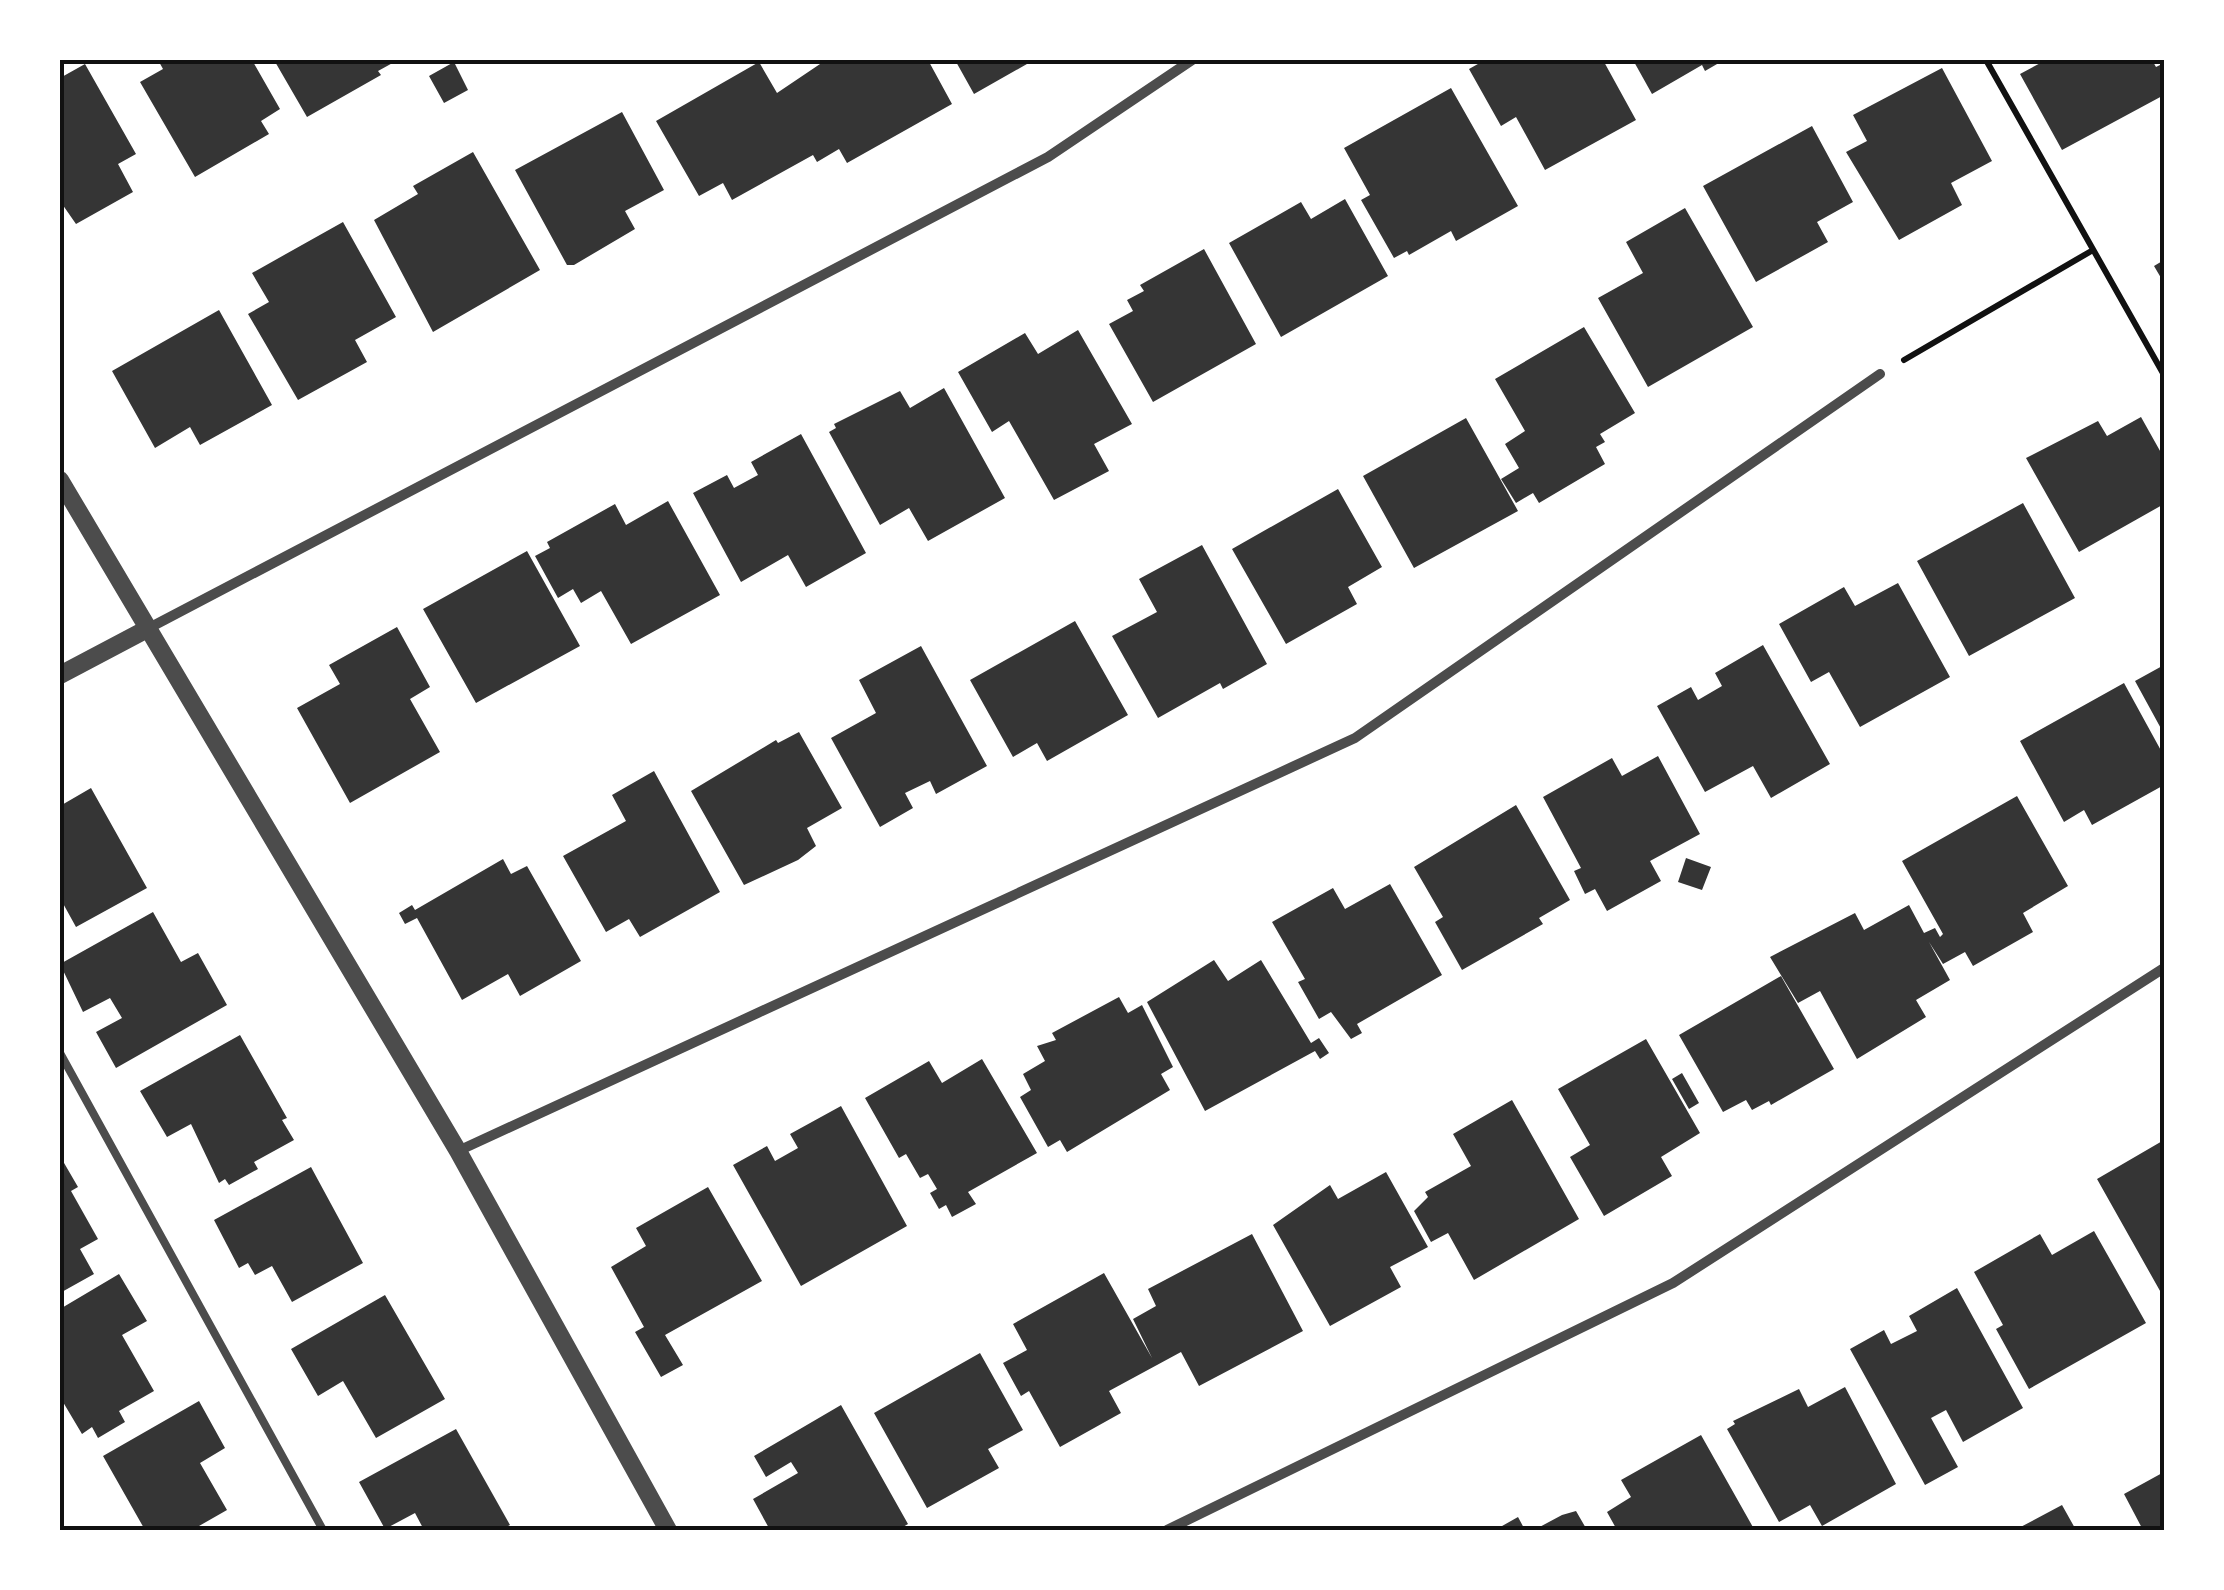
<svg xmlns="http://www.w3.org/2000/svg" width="2224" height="1590" font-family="Arial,sans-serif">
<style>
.building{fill:#353535}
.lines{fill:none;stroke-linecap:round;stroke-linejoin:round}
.path{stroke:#111;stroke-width:6}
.service{stroke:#4c4c4c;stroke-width:8}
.minor{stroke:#4c4c4c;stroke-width:10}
.tertiary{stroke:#4c4c4c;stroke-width:18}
.neatline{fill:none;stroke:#111;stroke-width:4}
</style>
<rect width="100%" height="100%" fill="#fff"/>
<path class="building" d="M158,60H252L280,109L261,121L269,134L195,177L140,82L163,69Z
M274,60H398L378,71L381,75L307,117Z
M826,60H928L952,104L847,163L839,149L817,162L813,155L732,200L723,183L699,196L656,121L759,62L777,93Z
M955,60H1034L974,94Z
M1485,60H1603L1636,120L1545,170L1516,117L1501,126L1469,69Z
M1633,60H1724L1705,71L1702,65L1652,94Z
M2046,60H2152L2156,67L2164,63V95L2062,150L2020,74Z
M454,62L468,90L444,103L429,76Z
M85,64L136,154L118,164L133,192L76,224L60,201V78Z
M1942,68L1992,161L1951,183L1962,205L1899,240L1846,152L1867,141L1853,115Z
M1451,88L1518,206L1456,241L1451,231L1409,255L1407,251L1394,258L1361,200L1370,195L1344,148Z
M622,112L664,190L625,211L635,229L574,265H567L515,170Z
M1812,126L1853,202L1817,222L1828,242L1756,282L1703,186Z
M473,152L540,270L433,332L374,220L418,194L413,186Z
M1345,199L1388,276L1281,337L1229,243L1301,202L1311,219Z
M1685,208L1753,327L1648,387L1598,298L1643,273L1626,242Z
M343,222L396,317L355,340L367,362L298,400L248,314L269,302L252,273Z
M1204,249L1256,344L1153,402L1109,324L1133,311L1127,300L1144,291L1140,285Z
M2164,260V283L2154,266Z
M219,310L272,405L200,445L190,427L155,448L112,371Z
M1584,327L1635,413L1600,434L1605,442L1596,447L1605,464L1539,503L1533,493L1516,503L1501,479L1519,468L1505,444L1525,431L1495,379Z
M1078,330L1132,424L1094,444L1109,471L1054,500L1009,421L992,432L958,372L1025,333L1038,354Z
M944,388L1005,498L928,541L909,508L880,525L829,432L836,428L834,424L900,391L910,408Z
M2141,417L2164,458V504L2079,552L2026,458L2098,421L2107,436Z
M1466,418L1518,511L1414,568L1363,476Z
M801,434L866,553L806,587L788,555L741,582L693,493L727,475L734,488L758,475L751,462Z
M1338,489L1382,567L1348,587L1357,604L1286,644L1232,549Z
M668,501L720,595L631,644L601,591L581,603L573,589L558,598L535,556L550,548L547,542L615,504L626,525Z
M2023,503L2075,598L1969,656L1917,561Z
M1202,545L1267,664L1223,689L1220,683L1158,718L1112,636L1157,612L1139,579Z
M527,551L580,646L476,703L423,609Z
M1898,583L1950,677L1860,727L1829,672L1811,682L1779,624L1844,587L1855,606Z
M1075,621L1128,715L1047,761L1037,743L1013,757L970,680Z
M397,627L430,687L410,699L440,752L350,803L297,708L340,684L329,665Z
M1763,645L1830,764L1771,798L1753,766L1705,792L1657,706L1691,687L1698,700L1722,686L1715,673Z
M921,646L987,766L936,794L930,781L905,793L913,808L880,827L831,738L876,713L859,680Z
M2164,665V734L2135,681Z
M2124,683L2164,756V785L2092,825L2084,810L2064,822L2020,741Z
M799,732L842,808L807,828L816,846L798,860L744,885L691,791L776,740L778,743Z
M1658,756L1700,834L1650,861L1661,881L1607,911L1595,889L1585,894L1574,871L1581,868L1543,797L1612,758L1622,776Z
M654,771L720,892L640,937L629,919L606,932L563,856L626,821L612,795Z
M91,788L147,888L76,927L60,898V806Z
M2017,796L2068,886L2023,913L2033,932L1973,966L1965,952L1943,964L1929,942L1950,980L1916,1000L1926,1017L1857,1059L1820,991L1798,1003L1770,957L1855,913L1864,930L1909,905L1924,933L1935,928L1940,937L1943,934L1902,861Z
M1516,805L1570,900L1539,918L1543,924L1462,970L1435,922L1443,917L1414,867Z
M1686,858L1711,867L1702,890L1678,882Z
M503,859L511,874L527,866L581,961L520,996L508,974L462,1000L417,918L405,924L399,913L412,905L415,910Z
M1390,884L1442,975L1357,1024L1362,1033L1351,1039L1331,1012L1319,1019L1298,982L1305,979L1272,922L1333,888L1345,909Z
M153,912L181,962L198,953L227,1005L116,1068L96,1032L122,1018L110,998L83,1012L60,964Z
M1214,960L1228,981L1261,960L1311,1043L1319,1038L1329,1053L1320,1059L1315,1051L1205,1111L1147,1002Z
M1781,976L1834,1069L1771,1105L1769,1101L1752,1110L1746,1100L1723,1112L1679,1035Z
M1119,997L1128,1013L1142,1005L1173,1067L1161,1074L1170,1090L1067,1152L1060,1140L1048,1147L1020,1097L1031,1090L1023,1074L1045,1061L1037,1046L1056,1040L1052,1033Z
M240,1035L287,1118L282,1120L294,1140L254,1162L258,1169L229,1185L225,1179L219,1183L191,1124L167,1137L140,1091Z
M1646,1039L1700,1133L1661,1157L1672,1176L1604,1216L1570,1157L1590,1145L1558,1089Z
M982,1059L1037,1153L968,1192L976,1204L952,1217L946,1205L939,1209L930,1193L937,1189L928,1174L920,1178L906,1154L899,1158L865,1098L929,1061L942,1083Z
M1682,1073L1699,1103L1689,1109L1672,1079Z
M1512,1100L1579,1219L1474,1280L1448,1233L1431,1242L1414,1211L1428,1197L1425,1192L1471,1166L1453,1134Z
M841,1106L907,1226L801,1286L733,1165L767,1146L775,1161L798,1148L790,1134Z
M2164,1140V1298L2097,1179Z
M60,1156L78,1187L71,1191L98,1239L80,1249L94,1274L60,1293Z
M311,1167L363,1263L292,1302L272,1266L255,1275L248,1263L239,1268L214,1220Z
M1386,1172L1428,1247L1390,1267L1401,1287L1330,1326L1273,1225L1330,1185L1338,1199Z
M708,1187L762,1281L665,1335L683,1365L661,1377L635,1332L644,1327L611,1267L646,1246L636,1228Z
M2094,1231L2146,1323L2029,1389L1996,1329L2003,1325L1974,1272L2040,1234L2052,1255Z
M1252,1234L1303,1331L1199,1386L1181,1352L1109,1391L1121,1413L1060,1447L1029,1391L1021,1396L1003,1363L1027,1350L1013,1324L1104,1273L1152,1358L1133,1319L1156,1306L1148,1289Z
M119,1274L147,1321L122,1335L154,1391L119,1411L125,1422L98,1438L92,1427L82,1434L60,1397V1309Z
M1957,1288L2023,1408L1963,1442L1946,1410L1931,1418L1958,1467L1925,1485L1850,1349L1884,1330L1891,1344L1917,1331L1909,1316Z
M385,1295L445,1399L376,1438L343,1381L318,1396L291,1349Z
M980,1353L1023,1430L988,1449L999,1468L927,1508L874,1413Z
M1845,1387L1896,1484L1822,1526L1810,1505L1779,1522L1727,1429L1735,1424L1733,1421L1799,1389L1808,1407Z
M199,1401L225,1448L200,1463L227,1510L192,1530H145L103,1456Z
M841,1405L908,1524L898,1530H770L753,1499L798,1473L791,1462L766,1477L754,1456Z
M456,1429L510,1525L500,1530H424L415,1513L385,1529L359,1482Z
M1701,1435L1754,1529L1617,1530L1607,1512L1631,1497L1621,1480Z
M2164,1472V1530H2143L2124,1494Z
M2062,1505L2076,1530H2015Z
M1576,1511L1587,1530H1534L1562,1515Z
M1518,1517L1525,1530H1495Z"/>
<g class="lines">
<path class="path" d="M1986,60L2164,375
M1904,360L2093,250"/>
<path class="service" d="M60,1053L323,1530"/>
<path class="minor" d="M149,628L1048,157L1192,60
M458,1151L1355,738L1880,374
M1167,1530L1673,1283L2164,968"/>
<path class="tertiary" d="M60,480L458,1151L668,1530
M60,675L149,628"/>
</g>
<rect width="2224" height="1590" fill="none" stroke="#ffffff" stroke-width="125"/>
<rect x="62" y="62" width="2100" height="1466" class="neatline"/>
</svg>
